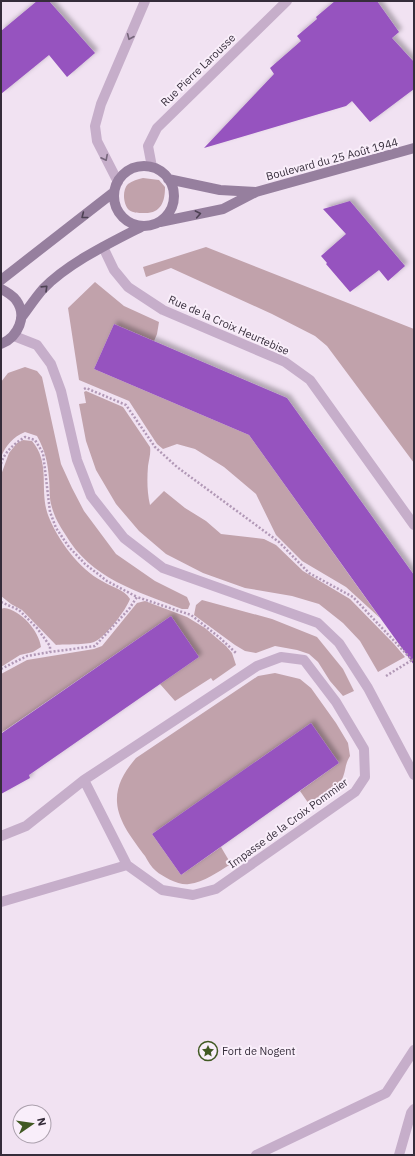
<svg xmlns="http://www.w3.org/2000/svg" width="415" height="1156" font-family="'IBM Plex Sans',sans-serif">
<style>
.green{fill:#c1a2ab}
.building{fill:#9653bf;filter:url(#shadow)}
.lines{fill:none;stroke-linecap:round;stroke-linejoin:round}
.path{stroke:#b198b6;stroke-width:2.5;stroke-dasharray:2 2;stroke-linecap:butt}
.lane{stroke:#c6aeca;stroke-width:10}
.street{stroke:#c6aeca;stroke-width:10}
.secondary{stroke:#967f9e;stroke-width:10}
.oneway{stroke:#76667b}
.oneway2{stroke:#4d4153}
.labels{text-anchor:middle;stroke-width:4;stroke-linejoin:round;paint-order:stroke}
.street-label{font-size:11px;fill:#352c3a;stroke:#f9eefa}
.poi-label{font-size:11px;fill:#352c3a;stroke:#f9eefa;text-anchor:start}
</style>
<defs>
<filter id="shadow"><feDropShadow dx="3.5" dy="-3.5" stdDeviation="2" flood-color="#0004"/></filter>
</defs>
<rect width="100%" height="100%" fill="#f1e2f2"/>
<path class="green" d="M143,178L159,180L165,187C165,202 161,214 143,213C139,213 133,213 129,210C123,204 122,190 128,184C132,181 138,179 143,178Z
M206,247L414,329V463L327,346L315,336L272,314L171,268L146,277L143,267Z
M95,282L124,306L159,322L157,334L154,341L114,324L94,369L249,435L380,618L346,587L302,561L276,535L256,494L224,467L195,449L177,444L163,449L157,444L129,401L79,380L68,308Z
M25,367L37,371L42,377L61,464L72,488L84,511L116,554L155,581L187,597L190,604L188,609H182C137,591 91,579 65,534C58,523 54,516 51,504C49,495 50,488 49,479C48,463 45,450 37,436L25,432C13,437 6,445 1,457V382L8,373Z
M86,391L123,407L150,447C151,453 149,459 148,466C147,479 147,492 150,505L164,491L185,508L206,521L221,534L264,539L276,545L303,571L350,599L394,644L405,657L378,672L360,641L343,623L319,604L292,596L245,588L203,573L166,554L139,531L116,504L96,470L86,441L79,404L86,403L84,392Z
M23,440L32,441C51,463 39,490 48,515C57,539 79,569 102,581C111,587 124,589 130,599C126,610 106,637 94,642C86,645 65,644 56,645L22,610L11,604L1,596V475L9,453L17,443Z
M202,600L272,619L317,637L343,669L354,691L343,696L330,681L318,662L309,654L297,650L275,646L256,653L245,651L235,645L194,615L196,605Z
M145,601L187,617L205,628L226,646L232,653L236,665L213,681L211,678L175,701L160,684L199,657L171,616L1,733V674L27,660L94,649L102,646L137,603Z
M4,608C21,610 39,631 41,647L33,652L20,655L1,667V609Z
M275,673L300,679L311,688L336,723L348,743L350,756C345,764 346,769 343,777C338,791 323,799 311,807L300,791L339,763L311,723L152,834L181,875L221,847L231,864C218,872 204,882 189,884C180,886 163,877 156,871C151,867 148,861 145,856C134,841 118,822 117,802C116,785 125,771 136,758L258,676Z"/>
<path class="building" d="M37,1H49L95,53L67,77L49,55L1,94V31Z
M335,1H377L399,32L392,38L414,62V89L370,122L352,101L346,106L204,148L274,74L270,68L301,41L297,36L317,19L316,17Z
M350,201L405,266L388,281L379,270L350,292L326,264L327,263L321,256L346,234L323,209Z
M114,324L287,398L414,575V665L249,435L94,369Z
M171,616L199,657L29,775L30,778L1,794V730L2,733Z
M311,723L339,763L181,875L152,834Z"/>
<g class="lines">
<path class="path" d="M84,389L86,388L126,405L155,447L177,467L279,542L309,573L353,597L412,660L414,659
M1,464C5,451 14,444 25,437L35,440L43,453L50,512L56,528L69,547L85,564L107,581L137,597
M1,602L19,610L37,628L50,646V652
M1,669L27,656L50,652L95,646L129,609L137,597L191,615L219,637L236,653
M386,676L412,660"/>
<path class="lane" d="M14,336L37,345L51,364L61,391L77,460L91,496L124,538L163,568L318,623L339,643L368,688L414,775
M1,836L26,826L84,780L257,666L281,657L304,660L336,702L364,749L365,777L355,792L216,889L193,895L162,890L127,865L84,780
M1,902L127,865
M256,1155L386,1093L414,1050
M399,1155L411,1113L414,1109"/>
<path class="street" d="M152,167L148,146L157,128L287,1
M118,182L97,141L95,126L101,104L145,1
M103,247L114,270L128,287L163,310L285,362L310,380L414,525"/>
<path class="secondary" d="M114 196a30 30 0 1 1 60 0a30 30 0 1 1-60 0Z
M168,179L220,190L256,192
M160,222L223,209L256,192L414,148
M1,280L114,192
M1,289C7,292 12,295 16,300C28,316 18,337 1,344
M21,318C28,309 35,298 43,289C68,263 110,243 141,227"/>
</g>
<defs><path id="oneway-chevron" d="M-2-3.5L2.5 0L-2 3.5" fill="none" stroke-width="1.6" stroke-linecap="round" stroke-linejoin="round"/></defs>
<g class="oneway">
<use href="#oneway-chevron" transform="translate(130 37) rotate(113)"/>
<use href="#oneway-chevron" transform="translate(105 158) rotate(63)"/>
</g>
<g class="oneway2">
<use href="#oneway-chevron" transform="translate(198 214) rotate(-11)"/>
<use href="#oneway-chevron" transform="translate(84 216) rotate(142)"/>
<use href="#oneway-chevron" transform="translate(45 288) rotate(-44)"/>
</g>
<defs>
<g id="sight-ring" transform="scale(1)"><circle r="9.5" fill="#f9eefa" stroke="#415923" stroke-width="1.5"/><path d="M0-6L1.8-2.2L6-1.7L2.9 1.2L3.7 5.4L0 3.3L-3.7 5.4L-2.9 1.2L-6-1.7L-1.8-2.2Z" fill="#415923"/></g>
</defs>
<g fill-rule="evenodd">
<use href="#sight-ring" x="208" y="1051"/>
</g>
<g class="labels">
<g class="street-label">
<text transform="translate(198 70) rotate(-44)" y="4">Rue Pierre Larousse</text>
<text transform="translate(332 159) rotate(-15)" y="4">Boulevard du 25 Août 1944</text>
<text transform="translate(229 325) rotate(24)" y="4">Rue de la Croix Heurtebise</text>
<text transform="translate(288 823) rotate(-36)" y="4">Impasse de la Croix Pommier</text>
</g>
<g class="poi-label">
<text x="222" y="1055">Fort de Nogent</text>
</g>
</g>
<rect width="415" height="1156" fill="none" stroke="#352c3a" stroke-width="4"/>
<g transform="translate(32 1124) rotate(77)"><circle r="19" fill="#f9eefa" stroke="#aba0ad"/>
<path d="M0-3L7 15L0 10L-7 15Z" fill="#415923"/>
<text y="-6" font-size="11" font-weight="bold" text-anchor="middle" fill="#352c3a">N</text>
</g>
</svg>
